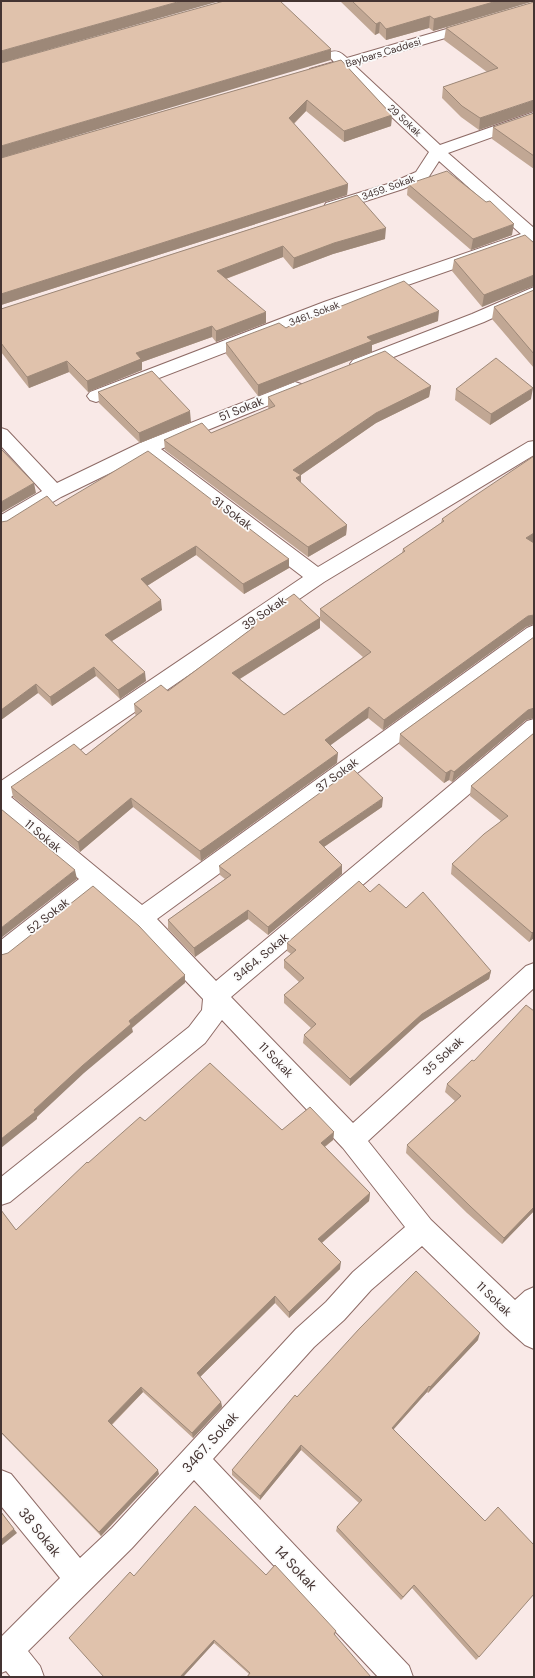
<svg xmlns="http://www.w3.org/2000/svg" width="535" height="1678" font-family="'DM Sans',sans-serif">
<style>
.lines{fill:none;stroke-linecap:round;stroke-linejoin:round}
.street-casing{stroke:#8e6b66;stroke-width:2}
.street{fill:#fff;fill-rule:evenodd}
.wall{fill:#c1a794;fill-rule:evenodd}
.shaded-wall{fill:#9d8878}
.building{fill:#e0c2ac;stroke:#9d8878}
.labels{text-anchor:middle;stroke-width:3.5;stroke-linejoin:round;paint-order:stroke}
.far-street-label{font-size:10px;fill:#443432;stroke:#fbfbfb}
.street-label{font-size:12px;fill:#443432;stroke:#fbfbfb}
.near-street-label{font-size:14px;fill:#443432;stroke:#fbfbfb}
</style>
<rect width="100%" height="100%" fill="#f9e9e7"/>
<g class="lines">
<g class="street-casing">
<path id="street" d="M474,21L479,22L481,25L479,28L354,65L440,145L534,112V122L448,153L534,228V241L336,310L102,400L96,402L90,400L87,396L90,392L324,302L521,234L439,161L428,178L403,189L332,212L326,211L324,207L326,203L391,183L416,172L429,152L341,69L315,76L310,75L308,72L310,69L334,62L328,55L330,52C338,50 341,53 347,58Z
M534,287V299L484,322L365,368L359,370L353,368L350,364L353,360L472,314Z
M295,382L301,384L304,388L301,392L161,449L318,567L528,442L534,441V455L324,582L11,797L142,905L527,628L534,625V644L157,919L216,981L527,721L534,719V739L231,997L353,1123L526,966L534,963V988L368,1141L431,1220L515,1300L525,1291L534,1287V1349L525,1345L506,1328L422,1246L371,1290L344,1320L314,1347L213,1459L409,1666L413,1677H378L194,1480L132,1548L28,1651L40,1666L44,1677H11L6,1671L1,1673V1637L60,1578L1,1506V1470L11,1474L80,1558L112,1528L296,1329L326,1302L353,1272L405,1227L343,1148L222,1020L205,1043L10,1202L1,1205V1177L189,1027L202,1010L203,999L133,925L95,893L9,960L1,963V940L79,879L1,814V781L303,577L145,456L61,497L8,529L1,531V515L42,491L1,446V428L7,430L57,483L140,443Z"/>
</g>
<use href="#street" class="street"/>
</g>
<path class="wall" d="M340,1H534L433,31L429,28L386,40L379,33L375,35Z
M534,2L479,130L461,117L442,98L443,87L487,72L444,40L446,28Z
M341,60L392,115L391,126L344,142L306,111L294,124L348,184L347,195L1,305V158Z
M534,113V169L492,139L493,127Z
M408,184L512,235L471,250L407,195Z
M357,195L385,239L333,254L293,269L283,257L226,279L266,323L216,342L212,337L142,362V370L88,392L69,372L29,388L1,352V309Z
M534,243L482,307L452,271L454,260Z
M534,290V368L492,319L494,307Z
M304,321H438L372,345V352L258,396L226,354V343L286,328Z
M431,386L429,397L376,423L301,475V483L347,525L346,535L308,557L165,450L164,440L211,433L269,409L268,407V397Z
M456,389L531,399L490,425L455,400Z
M98,392L191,422L140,443L99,403Z
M534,456V542L533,543L526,627L383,730L368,718L330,745L337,763L201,861L133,807L80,852L13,797L11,787L86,755L136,715L135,714L134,704L168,691L250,630V624L320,617V609L402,553L403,549L441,523L442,519ZM320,620L363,657L284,715L240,679L320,628Z
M56,506L289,559V568L244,594L196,555L147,586L162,610L112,641L146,681L120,699L96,676L52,706L38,693L1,720L7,521Z
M534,637V718L526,720L452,782L449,780L444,783L399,744L400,734Z
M534,733V938L529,942L451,874L452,864L501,821L470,796L471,786Z
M382,807L324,847L342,874L268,935L248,919L195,957L168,929V920L225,879L220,875L219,866Z
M370,892L406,908L491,971L489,979L420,1022L350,1086L303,1043L304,1035L311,1028L284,1003V995L299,982L284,968V960L291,954L287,951V943Z
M534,1011V1211L502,1244L467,1213L406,1153L407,1145L455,1101L445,1092L447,1084L474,1061Z
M145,1121L282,1130L334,1132L333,1140L325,1147L370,1193L369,1201L322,1243L340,1269L289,1318L275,1303L200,1377L221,1402L222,1407L193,1438L143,1392L112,1425L159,1474L101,1536L1,1433V1210L16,1230L88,1163Z
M478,1340L428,1393L427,1392L394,1429L479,1657L476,1660L412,1588L401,1600L336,1531L337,1527L359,1503L301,1450L260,1500L232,1475V1470L297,1397Z
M266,1575L336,1634L249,1674L214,1643L183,1677H104L134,1576Z"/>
<path class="shaded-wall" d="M181,1H220L1,63V51Z
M497,1H534L433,31L434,19Z
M430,16L429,28L386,40V29Z
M380,22L379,33L375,35L376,24Z
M331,49V60L1,158V146Z
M307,100L306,111L288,129L289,118Z
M534,100V111L479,130L480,118Z
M392,115L391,126L344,142V131Z
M348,184L347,195L1,305V294Z
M514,224L512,235L471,250L473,239Z
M386,228L385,239L333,254L293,269L294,258L334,243Z
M283,246V257L217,282V271Z
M534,275V286L482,307L484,295Z
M439,311L438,321L372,345V352L258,396V385L367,337Z
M266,312V323L216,342V331Z
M212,326V337L142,362V370L88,392L87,381L136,353Z
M67,361L69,372L29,388L27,377Z
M431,386L429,397L376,423L301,475V486L295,488L293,470L376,413Z
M533,388L531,399L490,425L491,414Z
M190,411L191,422L140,443L139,433Z
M34,483L36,493L1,513V502Z
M347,525L346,535L308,557V547Z
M534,533V542L524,549L526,538Z
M196,546V555L142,589L141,579Z
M289,559V568L244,594L243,584Z
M161,600L162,610L107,644L105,635Z
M534,615V624L526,627L383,730L384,720L528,616Z
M320,618V628L233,683L232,673Z
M94,667L96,676L52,706L50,697Z
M145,672L146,681L120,699L118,690Z
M36,684L38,693L1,720V710Z
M369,707L368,718L324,750L325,740Z
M534,708V718L526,720L452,782L454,772L528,710Z
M338,753L337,763L201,861L200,851Z
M451,770L449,780L444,783L446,773Z
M131,798L133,807L80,852L78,842Z
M383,798L382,807L318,851L319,842Z
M342,865V874L268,935V927Z
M75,870L77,879L1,938V928Z
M248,910V919L195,957L194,948Z
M534,931V938L529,942L532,933Z
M491,971L489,979L420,1022L350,1086V1079L422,1014Z
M185,975V983L132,1028L133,1032L84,1073L37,1117V1119L1,1148V1139L34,1110L129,1021Z
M334,1132L333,1140L320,1150L321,1143Z
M370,1193L369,1201L318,1246V1239Z
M534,1207V1211L502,1244L504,1238Z
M341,1262L340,1269L289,1318V1312Z
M275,1296V1303L198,1379L197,1373Z
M480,1333L478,1340L428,1393L430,1387Z
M429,1386L427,1392L390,1433L392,1428Z
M141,1387L143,1392L110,1426L108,1421Z
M221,1402L222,1407L193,1438L192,1433Z
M301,1445V1450L260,1500V1496Z
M158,1470L159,1474L101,1536L99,1532Z
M1,1512L17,1533L1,1546Z
M414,1585L412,1588L401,1600L403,1597Z
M214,1640V1643L183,1677H180Z"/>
<path class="building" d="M1,1H181L1,51Z
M224,1H280L331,49L1,146V63Z
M352,1H497L434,19L430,16L386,29L380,22L376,24Z
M534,2V100L480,118L462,106L443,87L498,68L446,28Z
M341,60L392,115L344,131L307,100L289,118L348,184L1,294V158Z
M534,113V156L493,127Z
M447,171L486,202L490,201L514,224L473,239L408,184Z
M357,195L386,228L334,243L294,258L283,246L217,271L266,312L216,331L212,326L136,353L141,359L87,381L67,361L27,377L1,343V309Z
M525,235L534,243V275L484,295L454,260Z
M404,281L439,311L367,337L372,341L258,385L226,343L279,323L286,328L301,319L304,321Z
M534,290V354L494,307Z
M385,351L431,386L376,413L293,470L301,475L296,478L347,525L308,547L164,440L202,423L211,433L275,406L268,397Z
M496,358L533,388L491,414L456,389Z
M152,371L190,411L139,433L98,392Z
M1,449L34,483L1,502Z
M148,451L289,559L243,584L196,546L141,579L161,600L105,635L145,672L118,690L94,667L50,697L36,684L1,710V522L7,521L47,496L56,506Z
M534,456V533L526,538L534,543V615L528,616L384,720L369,707L325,740L338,753L200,851L131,798L78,842L11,787L74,744L86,755L142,711L134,704L161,685L168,691L254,627L250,624L294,594L320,618L232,673L284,715L371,652L320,609L405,551L403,549L444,521L442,519L473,497Z
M534,637V708L528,710L454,772L451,770L446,773L400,734Z
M534,733V931L532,933L452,864L484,834L508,816L471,786Z
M353,769L383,798L319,842L342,865L268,927L248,910L194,948L168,920L231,875L219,866Z
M1,809L75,870L1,928Z
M359,881L370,892L379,884L406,908L423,892L491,971L422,1014L350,1079L304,1035L316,1024L284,995L304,978L284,960L296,950L287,943Z
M93,886L139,926L185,975L129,1021L131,1024L82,1066L34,1110L35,1112L1,1139V955L8,953Z
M526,1005L534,1011V1207L504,1238L470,1206L407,1145L461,1096L447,1084L472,1060L474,1061Z
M210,1063L282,1130L310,1107L334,1132L321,1143L370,1193L318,1239L341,1262L289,1312L275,1296L197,1373L221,1402L192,1433L141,1387L108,1421L158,1470L99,1532L1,1432V1210L16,1230L87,1162L88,1163L140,1117L145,1121Z
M416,1271L480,1333L430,1387L429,1386L392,1428L485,1521L498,1507L534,1545V1594L479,1657L414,1585L403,1597L337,1527L362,1500L301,1445L260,1496L232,1470L295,1395L297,1397L359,1329Z
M195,1506L266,1575L275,1565L336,1631L334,1634L371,1677H247L250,1673L214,1640L180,1677H104L69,1638L130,1572L134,1576Z
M1,1512L14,1529L1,1540Z"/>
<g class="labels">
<g class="far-street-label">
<text transform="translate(383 52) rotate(-17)" y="4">Baybars Caddesi</text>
<text transform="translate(405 120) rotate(43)" y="4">29 Sokak</text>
<text transform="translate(388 187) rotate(-20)" y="4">3459. Sokak</text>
<text transform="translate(314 313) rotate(-21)" y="4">3461. Sokak</text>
</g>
<g class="street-label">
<text transform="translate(241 409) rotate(-22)" y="4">51 Sokak</text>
<text transform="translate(232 513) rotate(37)" y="4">31 Sokak</text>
<text transform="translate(264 613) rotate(-34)" y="4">39 Sokak</text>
<text transform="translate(337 775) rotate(-36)" y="4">37 Sokak</text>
<text transform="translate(43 836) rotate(40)" y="4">11 Sokak</text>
<text transform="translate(48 916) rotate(-38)" y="4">52 Sokak</text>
<text transform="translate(261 957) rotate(-40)" y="4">3464. Sokak</text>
<text transform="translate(443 1056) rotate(-43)" y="4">35 Sokak</text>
<text transform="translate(276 1060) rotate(46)" y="4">11 Sokak</text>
<text transform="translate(494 1299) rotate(44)" y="4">11 Sokak</text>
</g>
<g class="near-street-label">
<text transform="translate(210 1442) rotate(-48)" y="5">3467. Sokak</text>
<text transform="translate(40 1532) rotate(51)" y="5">38 Sokak</text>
<text transform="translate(296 1568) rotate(47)" y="5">14 Sokak</text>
</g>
</g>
<rect width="535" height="1678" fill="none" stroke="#443432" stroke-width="4"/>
</svg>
